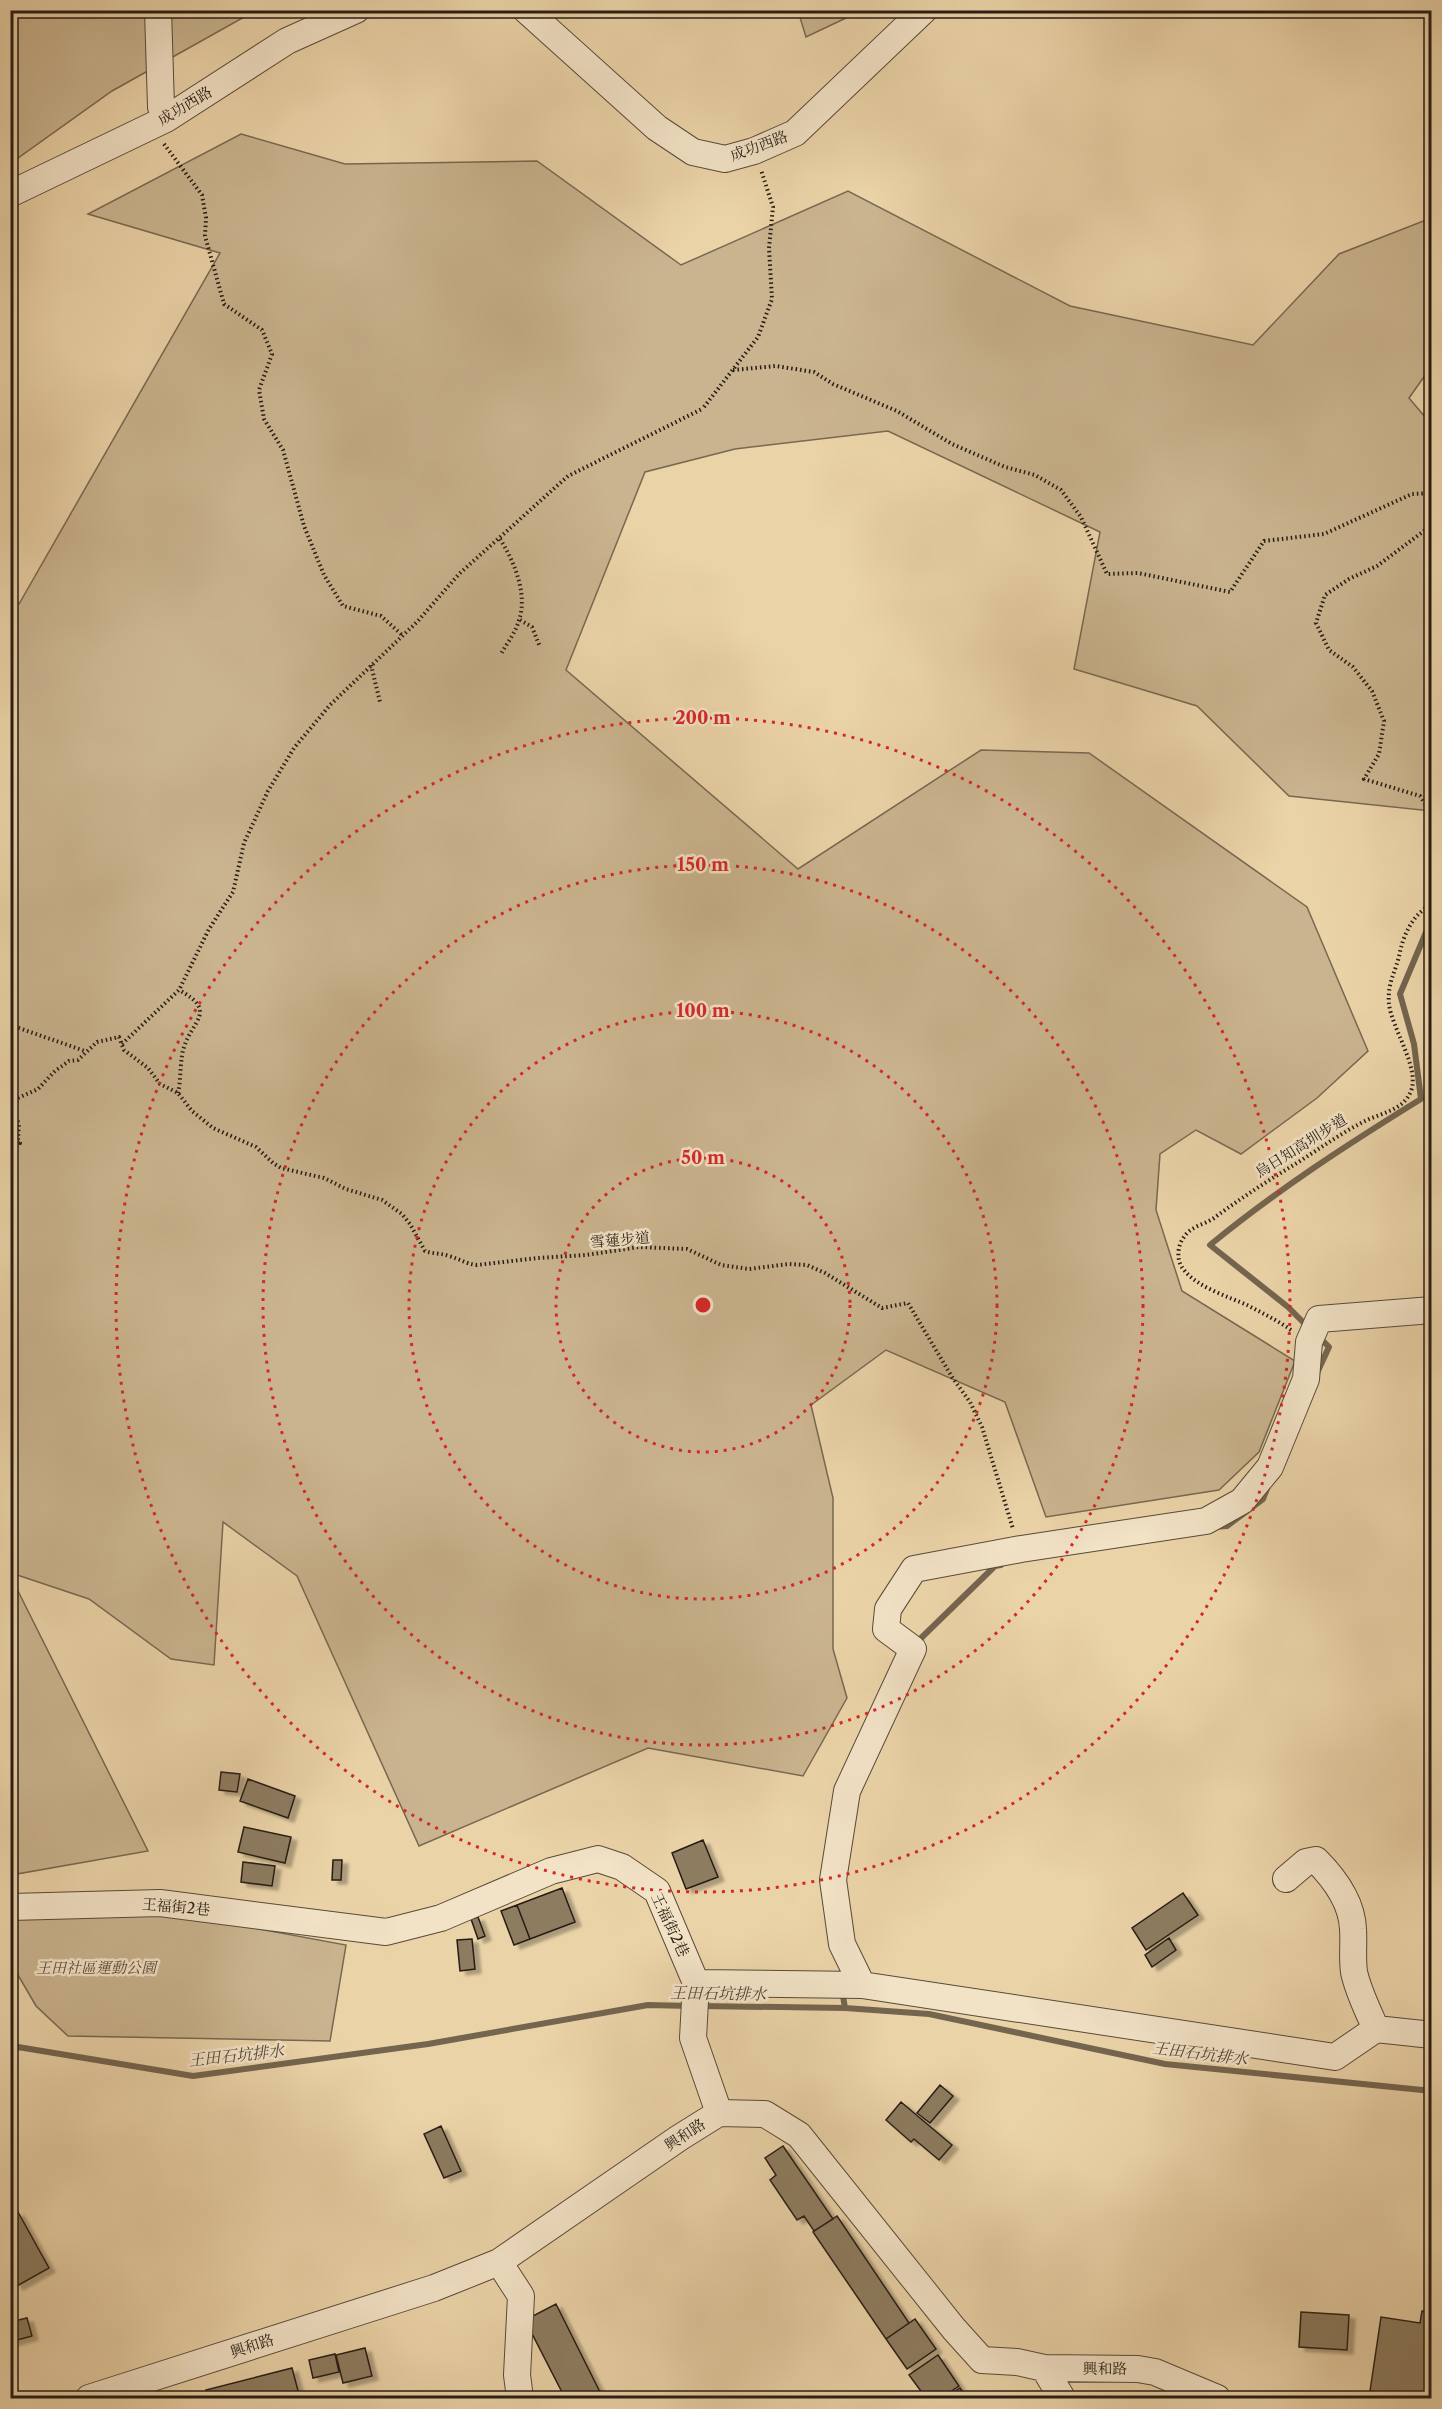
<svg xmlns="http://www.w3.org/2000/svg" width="1442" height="2409" font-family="'Libre Caslon Text','Noto Serif TC',serif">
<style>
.green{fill:#cab48f;stroke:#786852;stroke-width:1.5}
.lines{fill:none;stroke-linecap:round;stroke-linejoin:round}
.stream{stroke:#74654f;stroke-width:6}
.building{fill:#8d7c61;stroke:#271d15;stroke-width:1.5;filter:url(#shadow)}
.minor-casing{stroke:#584a3a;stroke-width:28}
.path{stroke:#271d15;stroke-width:4;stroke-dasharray:1.5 3;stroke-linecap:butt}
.minor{stroke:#f2e2c6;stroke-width:26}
.ring{fill:none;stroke:#d62828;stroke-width:3;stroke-dasharray:3 6}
.labels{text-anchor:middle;stroke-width:5;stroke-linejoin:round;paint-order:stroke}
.street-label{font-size:15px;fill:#271d15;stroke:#f2e2c6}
.park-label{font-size:15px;font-style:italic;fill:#584a3a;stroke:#f2e2c6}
.water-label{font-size:16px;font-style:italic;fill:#544737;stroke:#f2e2c6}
.centre{fill:#d62828;stroke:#f2e2c6;stroke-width:3}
.ring-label{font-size:18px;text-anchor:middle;font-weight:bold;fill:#d62828;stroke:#f2e2c6;stroke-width:5;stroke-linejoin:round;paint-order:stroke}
</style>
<defs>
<filter id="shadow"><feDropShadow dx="6" dy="4" stdDeviation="1.5" flood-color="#0004"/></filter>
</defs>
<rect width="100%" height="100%" fill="#ebd3a8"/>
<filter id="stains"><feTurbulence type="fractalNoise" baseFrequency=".00333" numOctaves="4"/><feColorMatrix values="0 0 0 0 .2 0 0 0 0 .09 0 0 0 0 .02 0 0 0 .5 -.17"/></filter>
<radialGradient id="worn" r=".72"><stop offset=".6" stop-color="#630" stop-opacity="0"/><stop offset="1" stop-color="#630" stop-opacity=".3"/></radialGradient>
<path class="green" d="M11,11H255L112,91L11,163Z
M798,11V10L854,11L846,18L806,37Z
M241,134L345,164L537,161L681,265L848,191L1070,306L1253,345L1339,254L1431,218V367L1409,398L1431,424V811L1289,796L1197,706L1074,669L1100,532L888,431L735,449L645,472L566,670L798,869L981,750L1089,753L1307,907L1368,1051L1317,1098L1241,1154L1196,1130L1160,1154L1156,1210L1182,1291L1295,1361L1259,1452L1219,1490L1046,1517L1005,1402L886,1350L811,1405L833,1498V1649L847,1698L803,1776L648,1748L419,1846L297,1576L223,1522L214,1665L171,1659L89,1599L11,1573V603L19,604L220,253L88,214Z
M10,1577H11L148,1851L11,1875Z
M96,1899L346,1945L330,2041L68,2036L36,2006L11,1963V1913Z"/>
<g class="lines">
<path class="stream" d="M1308,1327L1288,1307L1210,1245C1277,1190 1348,1144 1421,1099L1414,1044L1400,994L1432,918
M1317,1373L1329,1347L1318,1336
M1214,1527L1227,1526L1263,1499L1269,1484
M916,1643L995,1566L1001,1565
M842,1990L845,2008
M700,2006L845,2008L929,2014L1165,2064L1432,2091
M10,2057L18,2047L193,2076L428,2044L648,2005L690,2006"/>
</g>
<path class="building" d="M221,1772L240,1774L237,1792L219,1790Z
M248,1779L295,1796L288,1818L240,1801Z
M244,1827L291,1837L285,1863L238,1852Z
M703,1840L718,1877L686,1889L672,1853Z
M333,1860H342L341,1880H332Z
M243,1862L275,1866L272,1886L241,1882Z
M562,1888L575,1922L530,1939L517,1905Z
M1183,1893L1198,1915L1146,1950L1132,1928Z
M517,1905L530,1939L514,1945L501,1911Z
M478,1917L485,1936L478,1939L471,1919Z
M1169,1938L1176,1950L1152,1967L1145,1955Z
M472,1939L475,1969L460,1971L457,1940Z
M940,2085L953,2096L930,2123L917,2113Z
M901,2102L952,2145L939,2160L914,2139L911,2142L886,2120Z
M441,2126L461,2171L444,2178L424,2134Z
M783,2146L833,2219L814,2231L804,2216L797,2220L770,2180L776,2175L765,2158Z
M18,2212L49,2268L17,2286L10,2274V2216Z
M837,2216L909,2323L886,2339L813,2232Z
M556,2304L603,2398H565L525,2320Z
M1422,2311L1432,2312V2398H1415L1370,2391L1381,2317L1420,2323Z
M1301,2312L1349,2315L1347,2350L1299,2347Z
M27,2318L32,2336L10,2342V2322Z
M915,2319L936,2349L907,2369L886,2339Z
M365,2348L372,2376L343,2383L336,2355Z
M335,2354L339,2372L313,2378L309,2360Z
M938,2355L959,2386L941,2398H926L909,2375Z
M292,2368L300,2398H209L206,2390Z
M960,2388L967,2398H948L947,2397Z"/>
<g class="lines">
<g class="minor-casing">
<path id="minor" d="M158,10L161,107L166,119
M526,10L657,128L693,152L725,159L754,151L795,133L924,10
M10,194L166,119L287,41L356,10
M1286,1879L1306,1862L1316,1860C1335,1879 1352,1902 1353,1929C1354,1943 1352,1957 1354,1972C1358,1991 1368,2011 1376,2029
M10,1907L160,1903L386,1932L441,1918L551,1871L598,1859L622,1867L657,1891L696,1983L862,1985L1335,2057L1376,2029L1432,2035
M696,1983L693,2038L719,2113
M862,1985L842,1944L833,1880L847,1791L913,1649L886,1629L888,1609L914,1569L1021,1549L1206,1521L1242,1501L1270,1467L1306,1379L1309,1342L1319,1319L1432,1310
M499,2262L521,2296L517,2375L520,2398
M1044,2368L1062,2398
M89,2398L434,2288L499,2262L679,2138L719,2113L765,2114L799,2135L954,2329L982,2360L1017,2362L1044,2368L1138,2369L1155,2372L1217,2398"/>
</g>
<path class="path" d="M164,144L202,195L206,218L205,236L224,304L262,330L272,354L259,390L264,419L283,450L304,526L324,575L343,606L381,616L402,635
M733,370L776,366L814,372L833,384L897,411L952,444L1005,467L1035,475L1061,490L1081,517L1107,574L1138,573L1230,592L1264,541L1324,534L1412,494L1432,493
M704,407L758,337L772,299L769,248L773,207L761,170
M1432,525L1377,566L1349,579L1325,595L1316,623L1329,650L1353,667L1372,691L1384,721L1379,754L1364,779L1420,796L1432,814
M500,539C514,561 528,594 519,620C516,632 507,643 501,654
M520,620L532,627L540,647
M371,665L380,702
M10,1025L85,1051
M122,1044L179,990L209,929L233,892L244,843L268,791L294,748L330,705L417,622L459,574L568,476L702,409
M178,1093C181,1080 180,1058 184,1047C192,1021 218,1011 179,990
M10,1145L20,1143L18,1139L19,1123L13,1115L18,1098L38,1089L55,1071L69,1061L78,1060L97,1042L119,1037L124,1050L148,1068L160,1084L178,1093L192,1111L213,1128L256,1147L273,1163L281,1168L324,1178L346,1189L382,1200L402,1214L410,1224L425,1251C433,1254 441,1253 449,1256C460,1259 466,1264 477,1265L538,1258L586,1255L639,1247L687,1249L721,1265L749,1269L789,1264L807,1265L825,1273L882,1308L908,1303L952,1377L970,1402L982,1427L1013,1529
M1291,1330C1277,1320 1262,1313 1247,1305C1229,1297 1197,1287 1184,1270C1176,1261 1177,1246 1184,1237C1191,1226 1204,1225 1214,1218C1241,1198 1269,1180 1297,1163C1319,1149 1340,1134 1363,1122C1380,1113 1403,1111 1411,1091C1420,1068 1392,1029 1389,1004C1387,982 1396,972 1400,952C1404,933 1414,913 1432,904"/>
<use href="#minor" class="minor"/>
</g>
<g class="ring">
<circle cx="703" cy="1305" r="147"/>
<circle cx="703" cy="1305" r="294"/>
<circle cx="703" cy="1305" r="440"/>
<circle cx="703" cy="1305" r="587"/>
</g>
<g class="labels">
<g class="street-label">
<text transform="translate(185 106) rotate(-31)" y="5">成功西路</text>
<text transform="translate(759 146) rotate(-20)" y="5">成功西路</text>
<text transform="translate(1301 1146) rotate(-32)" y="5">烏日知高圳步道</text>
<text transform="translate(620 1240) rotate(-5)" y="5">雪蓮步道</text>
<text transform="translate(176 1907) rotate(5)" y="5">王福街2巷</text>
<text transform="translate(670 1925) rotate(65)" y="5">王福街2巷</text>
<text transform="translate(685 2135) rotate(-33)" y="5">興和路</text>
<text transform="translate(252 2346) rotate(-18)" y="5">興和路</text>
<text x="1105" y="2374">興和路</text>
</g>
<g class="park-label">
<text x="96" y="1973">王田社區運動公園</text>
</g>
<g class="water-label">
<text transform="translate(718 1993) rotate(1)" y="6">王田石坑排水</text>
<text transform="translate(1200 2053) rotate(7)" y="6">王田石坑排水</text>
<text transform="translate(236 2055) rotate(-6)" y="6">王田石坑排水</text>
</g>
</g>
<circle cx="703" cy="1305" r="9" class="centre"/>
<g class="ring-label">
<text x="703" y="724">200 m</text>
<text x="703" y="871">150 m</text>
<text x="703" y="1017">100 m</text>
<text x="703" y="1164">50 m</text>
</g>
<rect width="1442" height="2409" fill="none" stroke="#ebd3a8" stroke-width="36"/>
<rect x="12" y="12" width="1418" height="2385" fill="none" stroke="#271d15" stroke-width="3"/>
<rect x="18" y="18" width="1406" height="2373" fill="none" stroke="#271d15" stroke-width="1.5"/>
<rect width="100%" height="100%" filter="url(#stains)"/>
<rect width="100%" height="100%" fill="url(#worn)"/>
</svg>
